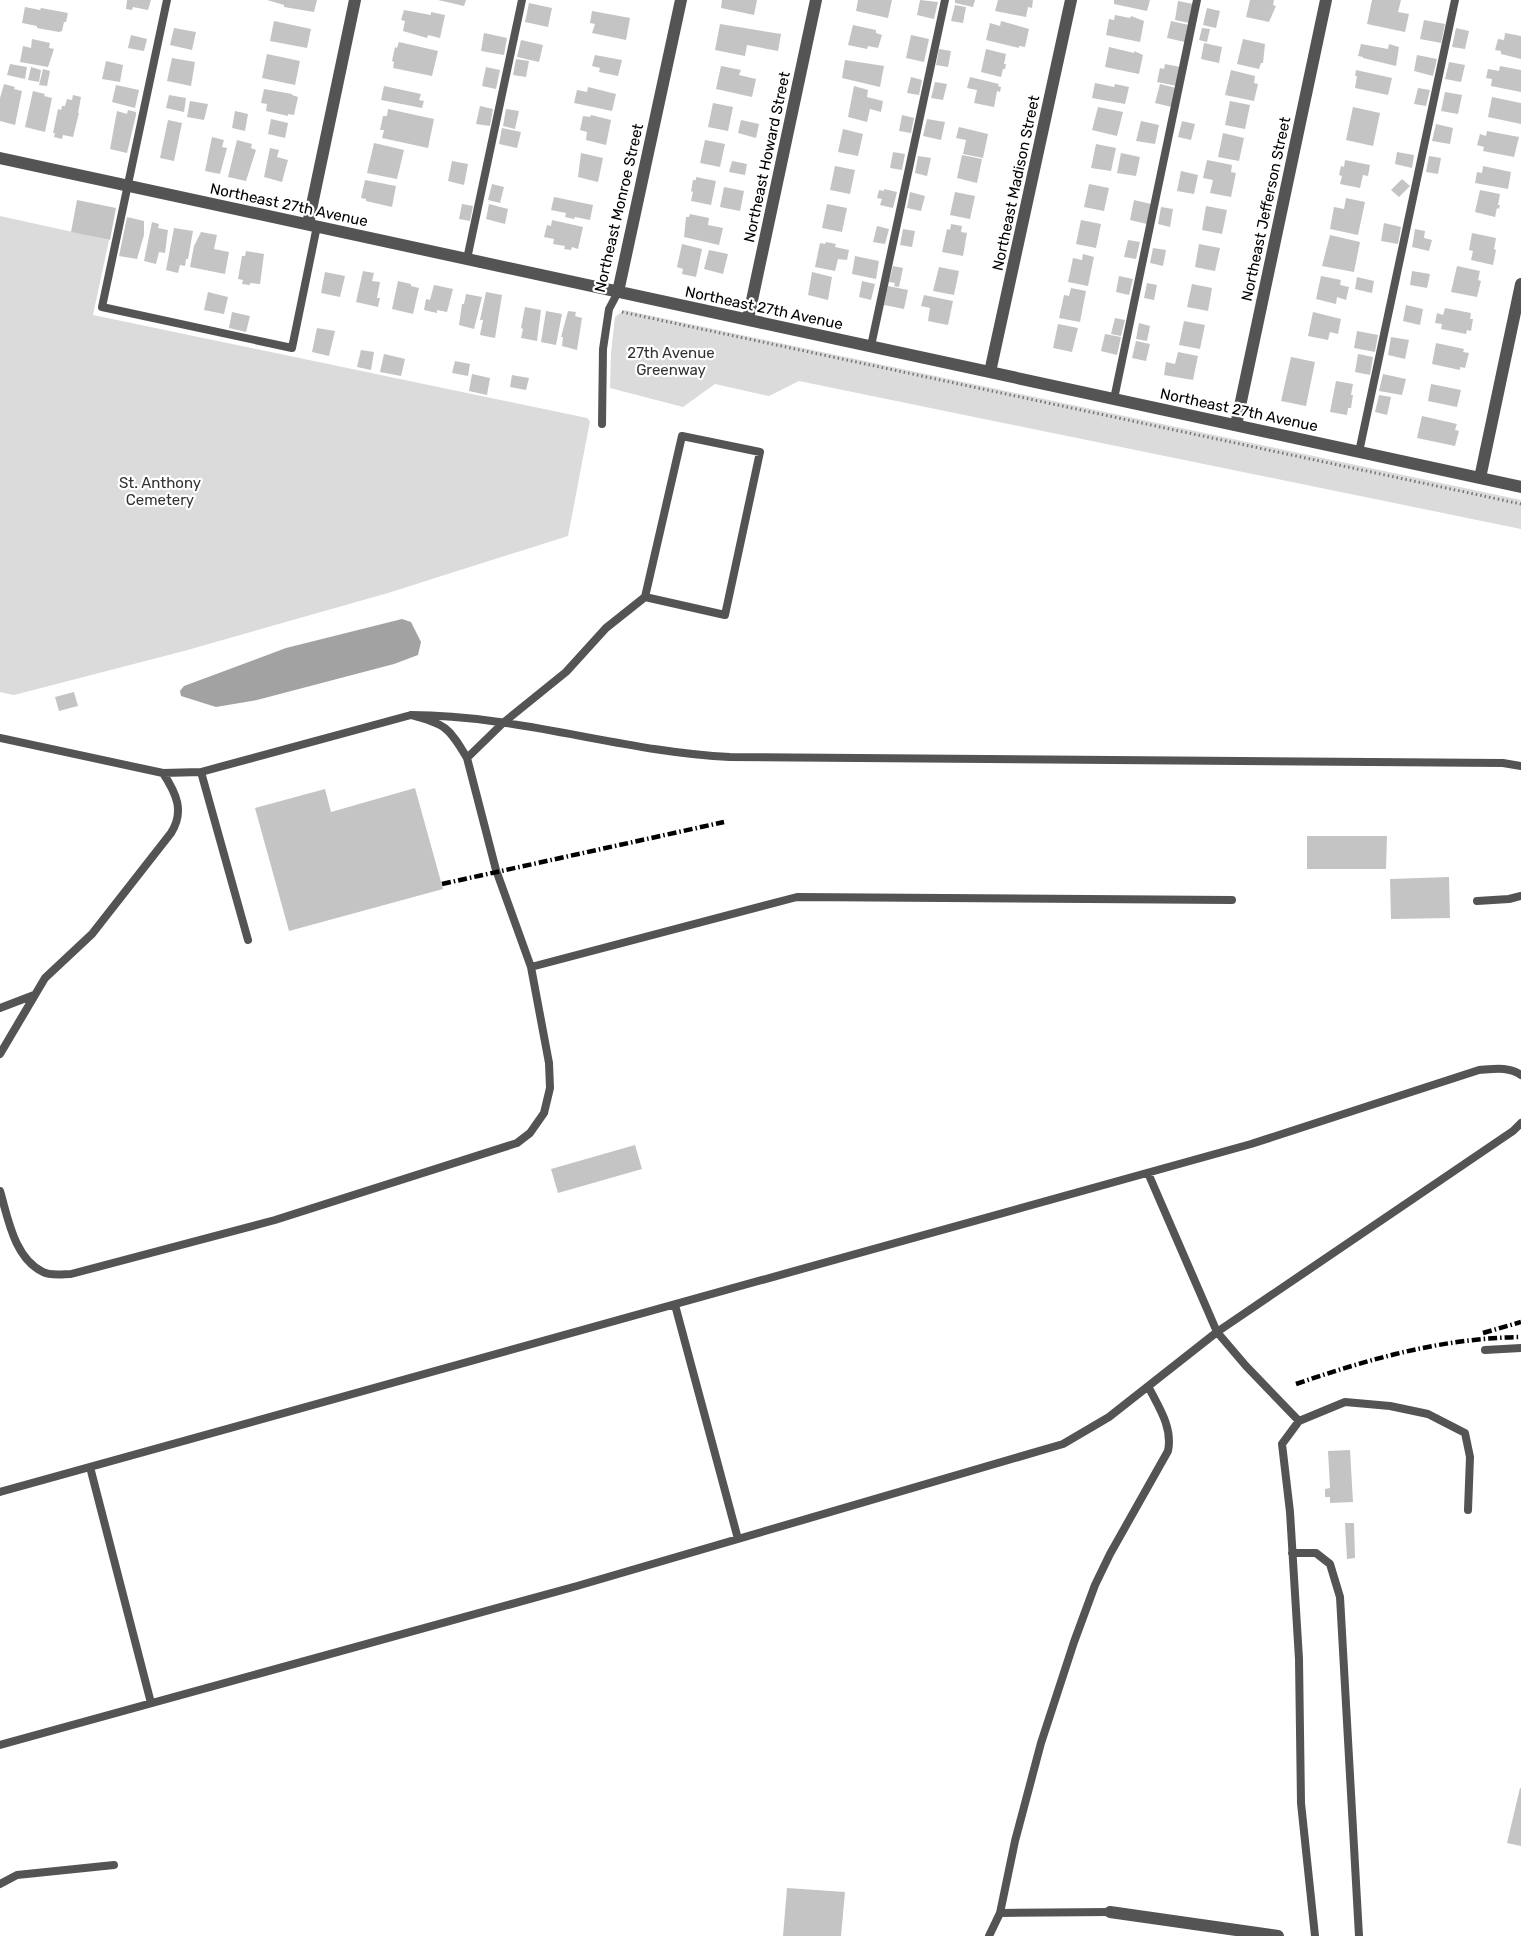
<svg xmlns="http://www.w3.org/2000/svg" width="1521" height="1936" font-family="Rubik,sans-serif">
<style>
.green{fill:#dbdbdb}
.water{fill:#a2a2a2}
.building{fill:#c4c4c4}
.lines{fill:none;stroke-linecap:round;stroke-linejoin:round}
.path{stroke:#767676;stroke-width:3;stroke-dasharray:1.5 3;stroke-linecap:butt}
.lane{stroke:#545454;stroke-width:8}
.street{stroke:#545454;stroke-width:12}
.rail{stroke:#000;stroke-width:4.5;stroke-dasharray:9 3 1.5 3;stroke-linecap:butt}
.labels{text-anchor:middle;stroke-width:4.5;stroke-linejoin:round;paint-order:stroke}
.street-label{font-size:15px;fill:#000;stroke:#fff}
.park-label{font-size:15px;fill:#323232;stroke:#fff}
</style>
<rect width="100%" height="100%" fill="#fff"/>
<path class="green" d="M0,216L109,240L93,315L587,418L590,421L568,536L388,593L184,651L14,695L0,692Z
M624,310L1521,500V529L799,381L769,396L715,384L683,407L610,388L611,353L615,317Z"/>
<path class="water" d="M402,619L411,622L421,642L418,655L394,664L257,700L216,707L181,696L180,691L184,686L286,648Z"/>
<path class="building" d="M127,0H151L148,10L133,7L132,10L126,9Z
M267,0H317L314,12L284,7V5Z
M438,0H466L464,6Z
M722,0H757L754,15L721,8Z
M858,0H892L888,18L856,11Z
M920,0L938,2L934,19L917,15Z
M955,0H975L973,7L955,3Z
M998,0H1033L1032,8L1028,7L1026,17L995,11Z
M1114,0H1150L1147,11L1114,4Z
M1250,0H1274L1273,5L1276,6L1269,22L1246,17Z
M1372,0H1401L1398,12L1409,14L1405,32L1367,24Z
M1178,1L1193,4L1189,23L1175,20Z
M529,3L552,8L548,27L525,22Z
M955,5L966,7L963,23L951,21Z
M25,7L40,10L41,8L68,13L66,22H64L62,31L59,32L37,28V26L22,23Z
M1207,8L1220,11L1216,28L1203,25Z
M404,10L431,15V12L445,15L440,38L428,35L427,38L403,31L405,21L401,20Z
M592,11L630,18L626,40L592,33L595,24L590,23Z
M1115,15L1130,18L1131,16L1144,21L1140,42L1106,35L1109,19L1114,20Z
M1424,20L1445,24L1441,43L1420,39Z
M274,21L311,29L307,48L270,41Z
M1001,21L1029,29L1025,47L1019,46V48L986,40L990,23L1000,26Z
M1171,21L1189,25L1185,42L1167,38Z
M720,24L781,34L778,51L747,45L745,56L715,50Z
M853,25L876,30V33L882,35L878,48L868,46L867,49L848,45Z
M174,28L196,32L192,50L170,45Z
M1202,28L1210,29L1207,42L1199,40Z
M1456,28L1469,31L1465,49L1452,47Z
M484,33L507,38L504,55L481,51Z
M1505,33L1521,36V59L1501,54V51L1495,50L1498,39L1504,40Z
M131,35L147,39L144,51L128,48Z
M911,35L929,39L924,62L906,58Z
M32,39L50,43L49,48L54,49L48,67L20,62L23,46L31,48Z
M1243,39L1265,44L1263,63H1261L1259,69L1237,64Z
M521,40L543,45L539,62L517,57Z
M399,42L438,51L432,76L393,68L394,62L392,61L395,47L397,48Z
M1204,43L1222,47L1219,63L1201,59Z
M1361,44L1388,49L1389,44L1399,47L1396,66L1363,58V57L1358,56Z
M1109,47L1134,53V51L1143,55L1139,74L1105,67Z
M939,49L951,51L948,67L936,65Z
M986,49L1006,54L1004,64H1006L1005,69H1003L1001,77L981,72Z
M267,54L300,61L295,85L262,78Z
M595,55L622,60L618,76L599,72L600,68L592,66Z
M1417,55L1437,59L1433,76L1414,71Z
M172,58L195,62L191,86L167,81Z
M516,59L529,61L526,77L513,75Z
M845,60L884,66L880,87L842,78Z
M106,61L123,65L120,82L102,79Z
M1449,62L1465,65L1461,82L1445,79Z
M10,64L27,67L25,79L7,75Z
M1165,64L1181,67L1177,86L1157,82L1160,68L1164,69Z
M721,66L741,70L739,75L756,79L752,97L716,89Z
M1500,66L1521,70V92L1491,86L1492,79L1486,78L1488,69L1499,71Z
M31,67L41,70L39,82L28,80Z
M486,67L500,70L496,89L482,86Z
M43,69L50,71L47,86L39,85Z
M1231,70L1255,76L1254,83L1258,84L1254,101L1225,95Z
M1356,70L1392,78L1388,95L1355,88L1357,76H1355Z
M911,77L922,80L919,95L907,93Z
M970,77L999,84L998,86L1001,87L1000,92L997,91L994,107L974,103L977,90L967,88Z
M935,82L947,84L943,100L931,98Z
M1095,83L1114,87L1115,84L1129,87L1125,104L1092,98Z
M4,84L15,87L14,89L22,91L15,125L0,121V98Z
M1160,84L1176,88L1172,107L1155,103Z
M116,85L139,90L135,108L112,102Z
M384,86L421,94L419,100L424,101L422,108L381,100Z
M854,86L868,90L867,97L883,101L881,112L870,109L867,122L848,117Z
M588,87L616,94L612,111L574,103L577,90L587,92Z
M1418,88L1430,90L1426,106L1414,104Z
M264,89L292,94V95L298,97L294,115L288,114V116L266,111L267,104L261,103Z
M33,91L45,94L44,96L52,98L45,132L25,127Z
M1445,92L1462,95L1458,114L1441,111Z
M73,95L81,97L78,113H79L73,137L63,135L62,139L54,137L55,133H53L58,109L61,110L62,106H65L67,99L72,100Z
M169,95L186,98L184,112L166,108Z
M1492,97L1521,103V124L1488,117Z
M190,101L208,104L204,120L187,117Z
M1230,101L1250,105L1245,129L1225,125Z
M713,103L733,107L728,131L708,127Z
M480,106L493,109L490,126L476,124Z
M1098,107L1123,112L1117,136L1092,130Z
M1353,107L1380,113L1373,146L1346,140Z
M388,109L434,119L428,148L382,138L384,130H380L383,116H387Z
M506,109L519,111L515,129L503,126Z
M128,110L136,112V115L127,153L110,149L117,111L127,114Z
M235,111L248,114L245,131L232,128Z
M591,115L611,120L606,145L586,140L587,132L580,130L583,116L590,117Z
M902,115L914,118L911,133L899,131Z
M271,119L288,123L285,138L268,134Z
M927,119L945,122L941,140L923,136Z
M168,120L182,123L174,161L160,158Z
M741,120L759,124L756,138L738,133Z
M1141,121L1159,125L1155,144L1136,141Z
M1182,121L1195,124L1191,140L1178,137Z
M1436,124L1453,128L1450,144L1432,141Z
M959,127L988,134L983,158L963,154L966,140L956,138Z
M502,128L521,132L517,148L499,144Z
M843,129L863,134L858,156L838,152Z
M1487,131L1519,137L1514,157L1483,151L1484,147L1477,145L1480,134L1486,136Z
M1223,133L1244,138L1239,161L1218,157Z
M212,137L224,140L222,147L227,148L220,174L205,171Z
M237,140L252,144L251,148L256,150L246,181L228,177Z
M705,140L725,144L720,167L700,163Z
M374,143L404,150L397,179L367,173Z
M1096,144L1116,148L1111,171L1091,168Z
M270,148L279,150L277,157L288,160L282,182L264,177Z
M893,152L905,154L902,170L890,168Z
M1397,152L1414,155L1412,168L1395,164Z
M581,153L603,158L598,182L578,177Z
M1121,153L1140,157L1136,176L1117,173Z
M962,155L982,159L977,183L957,178Z
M918,156L931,158L927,176L915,173Z
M1429,156L1441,158L1438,174L1426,172Z
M1207,160L1232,165L1231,172L1236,173L1231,197L1210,193L1213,180L1203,178Z
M1345,160L1370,165L1368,176L1363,175L1360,188L1340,184L1342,176L1339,175L1341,166L1344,167Z
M452,161L468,164L464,185L448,181Z
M732,161L747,164L745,175L729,172Z
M835,166L855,170L850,194L830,190Z
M1483,166L1511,172L1508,189L1475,183L1477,172L1482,173Z
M1181,171L1198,175L1194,194L1177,191Z
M696,177L716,181L711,205L691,201L693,192L691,191L693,180H696Z
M1402,179L1410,186L1399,197L1391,190Z
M365,180L396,186L392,207L366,201V199L361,198Z
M492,184L504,187L500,203L488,200Z
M1089,184L1109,188L1104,211L1084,207Z
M724,187L744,191L740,211L720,207Z
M884,189L897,192L893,208L880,205L882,199L877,198L879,190L884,191Z
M1480,190L1500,194L1498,205H1500L1499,209L1497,208L1495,217L1475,212Z
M910,192L925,196L921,211L907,208Z
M955,192L975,196L970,219L950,215Z
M554,197L593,205L590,220L575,217L574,219L565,217L566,213L551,210Z
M1346,198L1365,202L1358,235L1330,229L1334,207L1344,209Z
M77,200L116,208L110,240L71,232Z
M1134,200L1151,204L1147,224L1130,220Z
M462,204L473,206L470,221L459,219Z
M489,204L508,209L505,224L486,219Z
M827,204L847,208L842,232L822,228Z
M1206,206L1227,210L1222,234L1202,230Z
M1161,207L1173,209L1170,227L1158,224Z
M690,214L709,218L708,225L723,228L719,245L684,237L686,217H689Z
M127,217L144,221V235L137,259L119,256Z
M552,220L583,227L578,249L572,247L571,250L564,249L565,246L553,244L554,239L544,237L547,225L551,226Z
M1081,220L1101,224L1096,248L1076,244Z
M152,222L159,224L158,228L168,230L165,253L159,252L156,264L144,261Z
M1384,223L1401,227L1398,244L1381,241Z
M951,224L962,226L961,232L967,233L963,256L942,252L947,229L950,230Z
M877,226L889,229L885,244L873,242Z
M174,228L193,231L188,259H186L185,266L180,265L178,273L166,270Z
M903,229L915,231L912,247L900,245Z
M1415,229L1425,231L1424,238L1432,240L1429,251L1412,247Z
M201,232L217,235L214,249L229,252L225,274L190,267L194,246Z
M1472,233L1496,238L1494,249L1496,250L1493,265L1471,260L1473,251L1469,250Z
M1330,235L1360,242L1354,272L1322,266Z
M1128,240L1140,242L1136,259L1124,257Z
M826,242L836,244L835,247L849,250L847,260L838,259L835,271L815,267L820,243L825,244Z
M682,244L702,249L696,277L682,274L683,269L677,267Z
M1199,244L1220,248L1215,271L1195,267Z
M1153,248L1166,250L1163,266L1150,263Z
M709,250L728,254L723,274L704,269Z
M246,251L264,254L260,284L250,283V285L242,284L243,280L238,279L242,256H245Z
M1083,254L1094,257L1088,286L1068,282L1073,258L1082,260Z
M855,256L879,261L876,279L852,274Z
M893,266L903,268L899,287L894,286L895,283L889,282Z
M1457,266L1480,271L1478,280L1481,281L1477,297L1451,292Z
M939,267L959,271L954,295L933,291Z
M363,271L374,273L372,281L380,282L377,298H380L378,307L356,302Z
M1412,271L1430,274L1427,288L1410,285Z
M325,272L345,276L340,297L321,293Z
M812,272L832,277L828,300L808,295Z
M1119,276L1133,279L1129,295L1116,292Z
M1321,276L1341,280L1340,285L1349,287L1346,300L1337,297L1336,304L1316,299Z
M1357,277L1374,281L1372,293L1355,289Z
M398,281L411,284V286L419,288L413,314L392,309Z
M862,281L875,284L871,300L859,297Z
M1147,283L1157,285L1154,300L1144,298Z
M1192,284L1212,288L1208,311L1187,307Z
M434,285L453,289L447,312L437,310V313L424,310L426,299L430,300Z
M888,286L908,290L904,309L884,305Z
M1071,288L1086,291L1080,322L1059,318L1064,295L1069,296Z
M208,292L228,297L224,314L204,310Z
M486,292L502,295L495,338L480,335L483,320H480Z
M466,294L482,297L474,329L459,325L462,304H464Z
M924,295L953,301L948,325L928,321L930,308L921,306Z
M1406,305L1423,309L1420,325L1403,321Z
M525,307L541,310L537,341L521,338L523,329L521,328Z
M1445,308L1471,313L1470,319H1473L1471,331L1467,330L1466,334L1441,329L1442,324L1435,323L1437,313L1443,315Z
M546,311L562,314L556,345L541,342Z
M568,311L576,312L575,316L582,318L577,350L562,346L563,337H561Z
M232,312L250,316L246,332L229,328Z
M1313,312L1341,319L1338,334L1330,332L1328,340L1308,336Z
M1115,318L1125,320L1121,336L1111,334Z
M1184,321L1205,325L1200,349L1179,345Z
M1139,323L1150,326L1147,341L1136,339Z
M1058,324L1078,328L1072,352L1053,348Z
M317,328L335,331L329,356L312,352Z
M1357,331L1378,335L1375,352L1354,348Z
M1105,334L1121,337L1117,355L1101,351Z
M1391,337L1409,340L1405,359L1388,355Z
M1136,341L1150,344L1146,361L1132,358Z
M1436,343L1464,349L1463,352L1469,353L1465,368L1460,367V370L1432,364Z
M361,350L374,352L371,370L357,367Z
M1178,352L1198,356L1193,380L1164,375L1166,362L1175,364Z
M384,354L405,359L401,376L380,372Z
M1358,354L1373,357L1370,375L1355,372Z
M1291,357L1315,362L1306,406L1281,401Z
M455,361L470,364L468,376L452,373Z
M472,374L490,378L487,395L469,391Z
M1383,374L1406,379L1402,395L1379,391Z
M512,375L529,378L526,390L510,387Z
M1336,381L1353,384L1351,395H1353L1351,408H1348L1347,415L1330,412Z
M1431,384L1461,390L1457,407L1428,401Z
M1379,395L1391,397L1387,415L1375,412Z
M1422,416L1457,424L1455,430L1459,431L1455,446L1417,438Z
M74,692L78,706L59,711L55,697Z
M415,788L443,889L289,931L255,808L325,789L331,812Z
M1307,836H1387L1386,869H1307Z
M1449,877L1450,918L1391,919L1390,879Z
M635,1145L642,1169L558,1193L551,1169Z
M1350,1450L1353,1502L1330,1503V1497H1325V1489L1330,1488L1328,1451Z
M1345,1523H1354L1355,1558L1347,1559Z
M1520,1788H1521V1846L1507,1843Z
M787,1888L845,1892L841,1936H783Z"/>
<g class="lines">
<path class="path" d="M622,312L1521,504"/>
<path class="lane" d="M167,0L102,307L292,348L317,226
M467,259L522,0
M871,346L945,0
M1114,399L1197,0
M602,424L603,349L609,309L618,292
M1359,452L1455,0
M411,715C519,715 623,752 730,757L1503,763L1521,766
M0,738L163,773C176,793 185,811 171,833L92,934L45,978L0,1054
M201,772L248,940
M163,773L201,772L411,715C445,724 449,727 467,758
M1477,901L1509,899L1521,896
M531,967L797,897L1232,900
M0,1008L34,995
M1148,1173L1217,1332L1246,1366L1299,1421
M0,1191C8,1218 14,1258 43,1272C50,1276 63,1274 71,1274L275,1220L517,1143L530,1133L544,1113L550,1088L549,1063L531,967L496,870L467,758L503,723L566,672L606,628L645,597L682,436L760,452L725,615L645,597
M675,1305L738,1539
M1485,1350L1521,1348
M90,1467L151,1703
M0,1492L1251,1144L1479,1070C1493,1069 1509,1066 1521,1075
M1292,1553H1316L1330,1564L1340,1597L1359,1936
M0,1745L577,1586L1063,1444L1109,1417L1217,1332L1513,1131L1521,1123
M0,1884L17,1875L114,1865
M1000,1913L1015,1841L1041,1743L1074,1642L1095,1585L1110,1554L1168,1451C1173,1427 1158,1406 1148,1386
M989,1936L1000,1913L1110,1912
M1315,1936L1301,1803L1299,1659L1290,1512L1282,1444L1299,1421L1345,1402L1390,1406L1428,1414L1465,1433L1470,1457L1468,1510"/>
<path class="street" d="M0,158L1521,487
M308,224L355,0
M618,292L681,0
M748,319L816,0
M990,372L1071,0
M1236,425L1326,0
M1480,478L1521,284
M1110,1912L1278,1936"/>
<path class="rail" d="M442,884L724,822
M1483,1333L1521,1322
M1296,1384C1369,1359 1442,1338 1521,1337"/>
</g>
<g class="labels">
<g class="street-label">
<text transform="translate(767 157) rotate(-78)" y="5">Northeast Howard Street</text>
<text transform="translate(1016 183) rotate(-78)" y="5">Northeast Madison Street</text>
<text transform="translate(289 205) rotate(12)" y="5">Northeast 27th Avenue</text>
<text transform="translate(619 208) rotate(-77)" y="5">Northeast Monroe Street</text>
<text transform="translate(1266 209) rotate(-78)" y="5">Northeast Jefferson Street</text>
<text transform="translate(764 308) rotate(12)" y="5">Northeast 27th Avenue</text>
<text transform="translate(1239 410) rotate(12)" y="5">Northeast 27th Avenue</text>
</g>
<g class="park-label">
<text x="671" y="358">27th Avenue<tspan x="671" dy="17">Greenway</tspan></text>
<text x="160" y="488">St. Anthony<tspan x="160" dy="17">Cemetery</tspan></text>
</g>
</g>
</svg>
